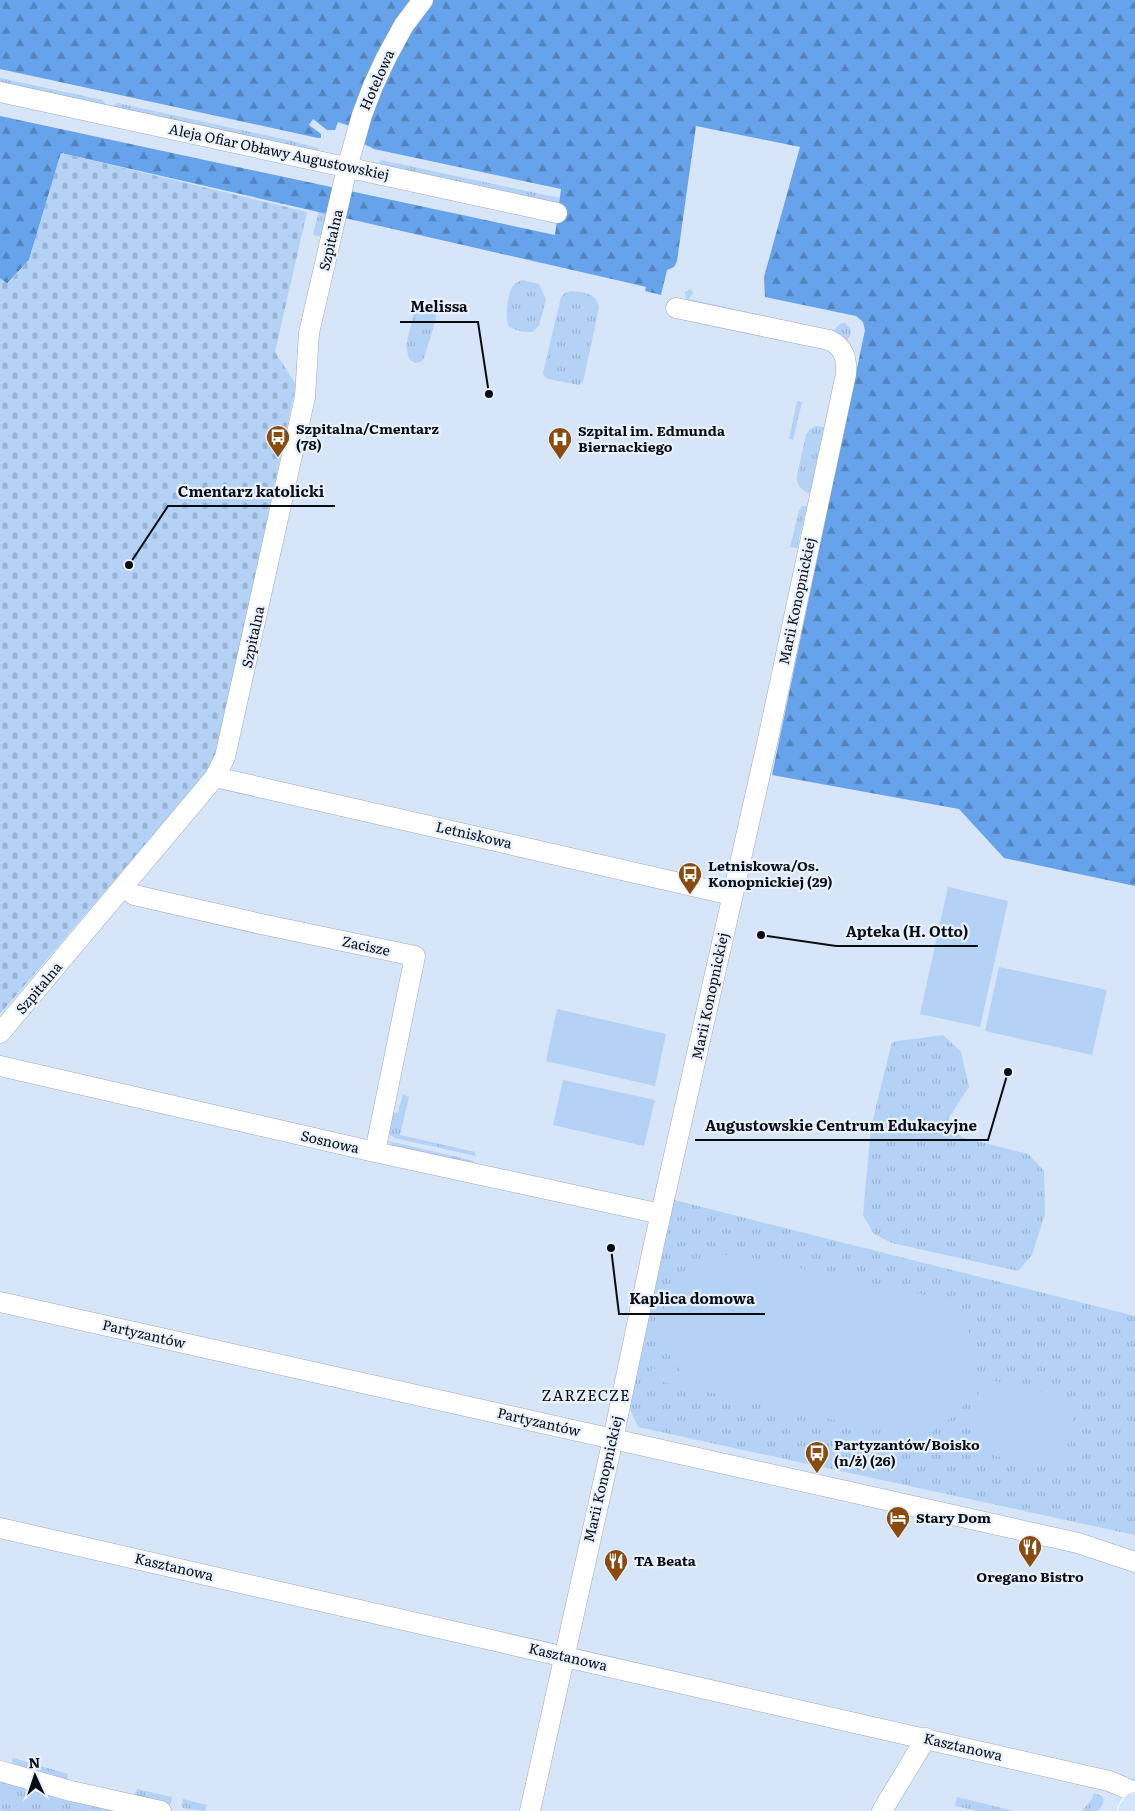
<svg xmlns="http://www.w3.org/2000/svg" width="1135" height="1811" font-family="Literata,serif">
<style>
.grass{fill:url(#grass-tufts)}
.forest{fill:url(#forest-firs)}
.cemetery{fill:url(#cemetery-stones)}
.pitch{fill:#b4d2f6}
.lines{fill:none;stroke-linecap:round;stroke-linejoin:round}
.minor-casing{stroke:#9caabc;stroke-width:21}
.major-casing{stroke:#fff;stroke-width:28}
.minor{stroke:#fff;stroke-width:20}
.major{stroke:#d2e5fb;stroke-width:26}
.labels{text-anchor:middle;stroke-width:4.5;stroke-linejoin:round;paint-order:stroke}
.street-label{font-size:14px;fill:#080d13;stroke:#e8f1fd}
.poi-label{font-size:14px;font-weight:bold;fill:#080d13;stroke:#e8f1fd;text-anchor:start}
.neighbourhood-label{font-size:15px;letter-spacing:1px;fill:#080d13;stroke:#e8f1fd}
.leader{fill:none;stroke:#080d13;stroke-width:2}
.callout-dot{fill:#080d13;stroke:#e8f1fd;stroke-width:2}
.callout-label{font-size:15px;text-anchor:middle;font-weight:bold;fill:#080d13;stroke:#e8f1fd;stroke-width:4.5;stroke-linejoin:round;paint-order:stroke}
</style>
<defs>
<pattern id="grass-tufts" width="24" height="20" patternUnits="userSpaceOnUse" patternTransform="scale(1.25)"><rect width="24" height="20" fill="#b4d2f6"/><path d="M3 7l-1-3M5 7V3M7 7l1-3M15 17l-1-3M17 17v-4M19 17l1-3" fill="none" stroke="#99b3d2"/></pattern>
<pattern id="forest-firs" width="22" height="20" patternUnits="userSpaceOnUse" patternTransform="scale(1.25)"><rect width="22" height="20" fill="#66a3eb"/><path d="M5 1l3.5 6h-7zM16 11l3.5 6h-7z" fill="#5283bd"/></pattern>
<pattern id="cemetery-stones" width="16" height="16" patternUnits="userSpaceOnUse" patternTransform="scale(1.25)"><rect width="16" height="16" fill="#b4d2f6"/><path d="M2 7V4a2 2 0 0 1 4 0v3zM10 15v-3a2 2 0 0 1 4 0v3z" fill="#99b3d2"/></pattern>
</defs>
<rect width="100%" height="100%" fill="#d6e5f7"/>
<path class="grass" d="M0,78L102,100L105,103L104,107L0,85Z
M118,103L292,141L318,148L320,154L113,109L114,105Z
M381,160L560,198L559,205L377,166Z
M333,193L322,237L313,235L322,195Z
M522,280L539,284L546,299L539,326L532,332C525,332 514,331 509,326C504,320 508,294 512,287C515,283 518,282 522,280Z
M691,289L693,293L689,299L833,331L840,324L845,323L850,328L851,334L846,342L687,301L685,292Z
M571,291C584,292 596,293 599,307L583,382L579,385L548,379L544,376L543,373L561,297L565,293Z
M421,304L432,307L436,315V319L424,358L421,362L415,363L409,359L406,346L414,311Z
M797,401L802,402L793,440L789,439Z
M816,426L824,427L810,493C801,491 796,485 797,476L806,435L810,429Z
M802,506H807L797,548L790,547L799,511Z
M943,1035L961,1052L969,1087L948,1119L961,1137L1028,1154L1044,1171L1045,1214L1032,1255L1018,1271L892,1243L874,1234L863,1215L871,1127L892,1042Z
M403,1094L409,1097L400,1135L475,1152L476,1156L395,1138L387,1133V1112L398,1113Z
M388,1141L474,1161L469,1164L394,1147Z
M674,1200L1135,1316V1535L638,1427L630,1409Z
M13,1758L68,1774L67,1780L11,1765Z
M0,1779L117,1808L114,1811H0Z
M137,1789L172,1797L171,1803L168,1805L135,1795Z
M1094,1793L1102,1796C1106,1802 1102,1806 1098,1811H1082L1092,1799Z
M957,1797L1014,1811H978L955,1806Z
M183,1799L207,1805L205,1811L183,1808L182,1805Z"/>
<path class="forest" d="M0,0H1135V886L1004,858L959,809L772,775L865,330L863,322L856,316L765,297L764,277L800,147L696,126L677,261L674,267L667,270L661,295L645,291L646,287L625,282L61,153L29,260L3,288L0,1014V116L555,235L561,189L374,149L362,143L365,131L338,122L335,130H327L313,119L309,125L321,134V138H318L0,69Z"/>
<path class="cemetery" d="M61,153L307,212L275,352L296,385L214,764L0,1014V278L8,284L29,260Z"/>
<path class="pitch" d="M948,887L1008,901L980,1027L920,1014Z
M999,967L1107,990L1092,1055L985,1031Z
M557,1009L666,1034L655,1086L546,1061Z
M563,1080L655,1100L644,1146L553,1125Z
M722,1255H738L926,1295C936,1300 948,1305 956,1313C980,1339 983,1381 961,1409C955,1418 940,1423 934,1430C932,1432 931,1438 930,1441L649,1379L652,1368L683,1374C676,1365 669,1355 665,1345C655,1317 671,1286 691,1268C699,1261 712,1257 722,1255Z
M982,1378L1078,1400L1061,1471L966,1449Z"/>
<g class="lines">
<g class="minor-casing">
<path id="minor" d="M0,92L557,213
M215,777L732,895
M124,887L134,895L261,924L415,956L375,1152
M0,1033L205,789L215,777L225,757L305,397L309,333L347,168L362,115L373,86L386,58L404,25L423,0
M0,1066L375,1152L661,1214
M0,1302L1078,1543L1135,1562
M0,1528L1109,1781L1135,1792
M0,1771L71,1791L161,1811
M530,1811L613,1439L654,1244L768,739L846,374C847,358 844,347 829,340L676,308
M882,1811L926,1738"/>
</g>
<g class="major-casing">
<path id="major" d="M1131,1811L1135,1805"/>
</g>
<use href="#minor" class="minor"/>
<use href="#major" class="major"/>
</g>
<defs>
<g id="bus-pin" transform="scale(1.25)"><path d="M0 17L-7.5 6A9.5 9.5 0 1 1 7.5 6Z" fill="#8a4c0e" stroke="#e8f1fd"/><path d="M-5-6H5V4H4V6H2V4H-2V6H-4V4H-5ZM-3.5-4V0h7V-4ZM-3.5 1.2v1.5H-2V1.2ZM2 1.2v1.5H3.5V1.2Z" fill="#fff"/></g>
<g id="hospital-pin" transform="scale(1.25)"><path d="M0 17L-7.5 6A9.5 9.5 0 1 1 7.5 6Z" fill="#8a4c0e" stroke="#e8f1fd"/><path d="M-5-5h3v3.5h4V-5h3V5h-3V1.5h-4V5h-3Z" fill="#fff"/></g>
<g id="hotel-pin" transform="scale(1.25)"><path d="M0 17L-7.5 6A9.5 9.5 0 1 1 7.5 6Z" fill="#8a4c0e" stroke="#e8f1fd"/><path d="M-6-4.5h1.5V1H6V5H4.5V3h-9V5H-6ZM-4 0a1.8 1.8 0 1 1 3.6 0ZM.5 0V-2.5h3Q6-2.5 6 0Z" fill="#fff"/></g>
<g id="restaurant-pin" transform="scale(1.25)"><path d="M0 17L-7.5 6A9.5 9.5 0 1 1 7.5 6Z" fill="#8a4c0e" stroke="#e8f1fd"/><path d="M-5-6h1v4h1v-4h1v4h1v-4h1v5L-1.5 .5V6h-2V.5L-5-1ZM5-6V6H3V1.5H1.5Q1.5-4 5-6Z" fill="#fff"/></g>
</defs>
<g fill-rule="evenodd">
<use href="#bus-pin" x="278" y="437"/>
<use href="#hospital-pin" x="560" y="439"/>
<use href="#bus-pin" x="690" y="874"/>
<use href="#bus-pin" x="817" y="1453"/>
<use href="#hotel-pin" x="898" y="1518"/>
<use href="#restaurant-pin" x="1030" y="1547"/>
<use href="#restaurant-pin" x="616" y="1561"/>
</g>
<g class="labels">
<g class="street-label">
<text transform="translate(377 80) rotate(-66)" y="5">Hotelowa</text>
<text transform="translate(279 152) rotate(12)" y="5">Aleja Ofiar Obławy Augustowskiej</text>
<text transform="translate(331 240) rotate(-77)" y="5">Szpitalna</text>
<text transform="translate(797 601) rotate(-78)" y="5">Marii Konopnickiej</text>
<text transform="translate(253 637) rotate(-78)" y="5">Szpitalna</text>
<text transform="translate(474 835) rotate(13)" y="5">Letniskowa</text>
<text transform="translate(366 946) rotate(12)" y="5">Zacisze</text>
<text transform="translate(39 988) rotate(-50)" y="5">Szpitalna</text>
<text transform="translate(710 996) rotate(-78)" y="5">Marii Konopnickiej</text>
<text transform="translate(330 1142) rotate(13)" y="5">Sosnowa</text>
<text transform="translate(144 1334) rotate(13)" y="5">Partyzantów</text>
<text transform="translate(539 1422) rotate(13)" y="5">Partyzantów</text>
<text transform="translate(603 1479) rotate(-77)" y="5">Marii Konopnickiej</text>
<text transform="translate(174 1567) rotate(13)" y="5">Kasztanowa</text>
<text transform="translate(568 1657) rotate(13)" y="5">Kasztanowa</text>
<text transform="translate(963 1747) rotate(13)" y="5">Kasztanowa</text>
</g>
<g class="poi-label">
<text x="296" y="434">Szpitalna/Cmentarz<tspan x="296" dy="16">(78)</tspan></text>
<text x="578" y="436">Szpital im. Edmunda<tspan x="578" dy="16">Biernackiego</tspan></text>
<text x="708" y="871">Letniskowa/Os.<tspan x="708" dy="16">Konopnickiej (29)</tspan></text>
<text x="834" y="1450">Partyzantów/Boisko<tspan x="834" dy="16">(n/ż) (26)</tspan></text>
<text x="916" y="1523">Stary Dom</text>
<text x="634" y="1566">TA Beata</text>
<text x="1030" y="1582" text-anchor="middle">Oregano Bistro</text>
</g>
<g class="neighbourhood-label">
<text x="586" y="1401">ZARZECZE</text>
</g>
</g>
<path class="leader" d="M489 394L478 322H400M129 565L168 506H335M761 935L836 946H978M1008 1072L988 1140H695M611 1248L619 1314H765"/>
<g class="callout-dot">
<circle cx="489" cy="394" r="5"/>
<circle cx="129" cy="565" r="5"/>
<circle cx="761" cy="935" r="5"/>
<circle cx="1008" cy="1072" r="5"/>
<circle cx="611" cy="1248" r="5"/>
</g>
<g class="callout-label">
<text x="439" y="312">Melissa</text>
<text x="251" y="497">Cmentarz katolicki</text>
<text x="907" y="937">Apteka (H. Otto)</text>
<text x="841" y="1131">Augustowskie Centrum Edukacyjne</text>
<text x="692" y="1304">Kaplica domowa</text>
</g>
<g transform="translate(35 1776) rotate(357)" stroke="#e8f1fd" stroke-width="4" paint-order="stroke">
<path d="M0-4L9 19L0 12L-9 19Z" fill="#080d13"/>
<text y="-8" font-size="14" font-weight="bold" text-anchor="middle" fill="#080d13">N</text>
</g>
</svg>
